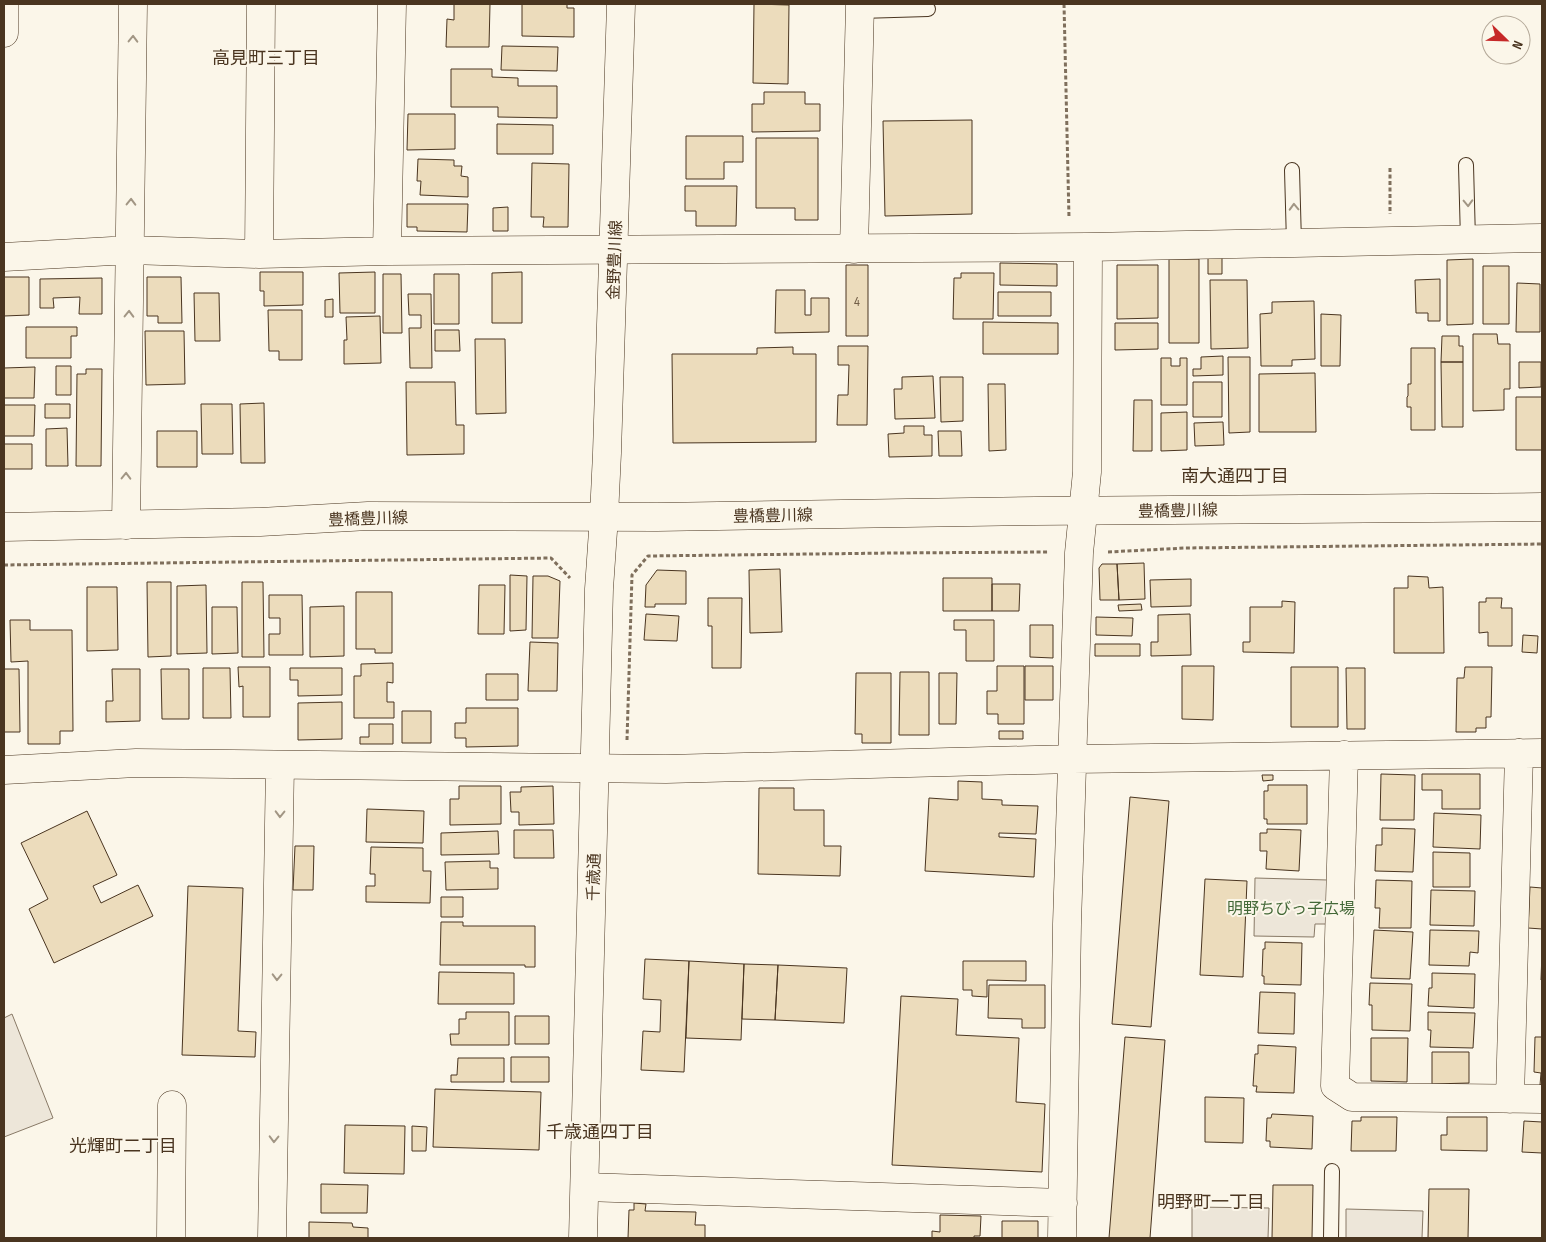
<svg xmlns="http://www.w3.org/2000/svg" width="1546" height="1242" font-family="'Sofia Sans Condensed','Noto Sans JP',sans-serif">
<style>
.green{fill:#ede6d9;stroke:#887966}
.building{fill:#ecdcbc;stroke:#4a3520}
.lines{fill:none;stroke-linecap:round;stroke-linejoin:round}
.service-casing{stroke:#4a3520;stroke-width:16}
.minor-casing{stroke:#4a3520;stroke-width:29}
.tertiary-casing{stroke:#4a3520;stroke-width:29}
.secondary-casing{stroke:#4a3520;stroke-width:29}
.path{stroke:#7f6f5c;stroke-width:3;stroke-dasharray:4 2.5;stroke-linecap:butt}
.service{stroke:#fbf6e9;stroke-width:14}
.minor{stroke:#fbf6e9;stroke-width:28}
.tertiary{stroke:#fbf6e9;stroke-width:28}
.secondary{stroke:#fbf6e9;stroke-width:28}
.oneway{stroke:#a29684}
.labels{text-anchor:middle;stroke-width:4;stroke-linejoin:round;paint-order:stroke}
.number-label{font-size:14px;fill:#725f47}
.street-label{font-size:16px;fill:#4a3520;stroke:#fbf6e9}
.park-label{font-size:16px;fill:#436837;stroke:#fbf6e9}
.neighbourhood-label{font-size:18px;fill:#4a3520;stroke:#fbf6e9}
</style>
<rect width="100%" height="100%" fill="#fbf6e9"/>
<path class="green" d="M1255,878L1328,880L1327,924H1315L1314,937L1254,936Z
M12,1014L53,1118L4,1137V1018Z
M1192,1207L1269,1208L1268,1238H1192Z
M1346,1209L1423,1211L1422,1238H1346Z"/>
<path class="building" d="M454,4H490L489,47H446L447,19L454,20Z
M522,4H567V8H574V37L522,36Z
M754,4L789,5L788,84L753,83Z
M502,46L558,47L557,71L501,70Z
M451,69H492V77L518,78V86H557V118L498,117V107H451Z
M764,92H805V104H820V131L752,132V104H764Z
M408,114H455V149L407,150Z
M972,120V214L885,216L883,121Z
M497,124L553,125V154H497Z
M686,136H743V162H724V179H686Z
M756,138H818V220H795V208H756Z
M418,159L454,160V166H462L461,176L468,177V197L420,195L421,181H417Z
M532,163L569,164L568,227H543L544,217H531Z
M685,186H737L736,226H696V211H685Z
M407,204H468L467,232L417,231V227H407Z
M508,207V231H493V208Z
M1208,256H1222V274H1208Z
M1169,259H1199V343H1169Z
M1473,259V324L1447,325V260Z
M1000,263L1057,264V286L1000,285Z
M846,265H868V336H846Z
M1117,265H1158V318L1117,319Z
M1483,266H1509V324H1483Z
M260,272H303V305L264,306V291H260Z
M375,272V313H340L339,273Z
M522,272V323H492V273Z
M961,273H994L993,319H953L954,278H961Z
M383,274H401L402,333H383Z
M434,274H459V324H434Z
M4,277H29V315L4,316Z
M147,277H181L182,323H158V316H147Z
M102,278V314H79L80,297L53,298L54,308H40V279Z
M1440,279V321H1428V313H1416L1415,280Z
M1210,280H1247L1248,348L1211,349Z
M1517,283L1540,284V332H1516Z
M776,290H805V315H811V298H829V332L775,333Z
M998,292H1051V316H998Z
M194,293H219L220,341H195Z
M408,294H431L432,368H410L409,328H421V315H409Z
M333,299V317H325V300Z
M1314,301L1315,359L1292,360V366H1261L1260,314L1272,313V302Z
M268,310H302V360H279V351H269Z
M1321,314L1341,315L1340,366H1321Z
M380,316L381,363L344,364V340H347L346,317Z
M983,322L1058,323V354H983Z
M1115,323H1158V349L1115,350Z
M26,327H77V336H71V358H26Z
M435,330H459L460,351H435Z
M145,331H184L185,384L146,385Z
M1473,334H1497L1498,344H1510V389H1504V410L1473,411Z
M1442,336H1459V346H1463V362H1441Z
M475,339H505L506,413L476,414Z
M838,346H868L867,425H837L838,395H848L849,365H838Z
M793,347V354H816V442L673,443L672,354H757V348Z
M1411,348H1435V430H1411V407H1407V397L1408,396V384H1411Z
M1223,356V375L1193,376V369H1201V357Z
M1228,357H1250V432L1229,433Z
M1161,358H1171V366H1180V358H1187V405H1161Z
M1441,362H1463V427H1442Z
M1519,362H1541V387L1519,388Z
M56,366H71V395H56Z
M35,367L34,398H4V368Z
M86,369H102L101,466H76L77,374H86Z
M1315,373L1316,432H1259V374Z
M933,376L935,418L895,419L894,389H902V377Z
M940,377H963V421L941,422Z
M406,382H455L456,425H464V454L407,455Z
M1193,382H1222V417H1193Z
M988,384H1005L1006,450L989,451Z
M1516,397H1542V450H1516Z
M1134,400H1152V451H1133Z
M264,403L265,463H241L240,404Z
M45,404H70V418H45Z
M201,404H232L233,454H202Z
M4,405H35L34,436H4Z
M1187,412V450L1161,451V413Z
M1223,422L1224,445L1195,446L1194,423Z
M904,426H924V435H932V456L889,457L888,434L904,433Z
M67,428L68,466H46V429Z
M157,431H197V467H157Z
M938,431H961L962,456H939Z
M4,444H32V469H4Z
M1144,563L1145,599L1119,600L1117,564Z
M1102,564H1117L1119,600H1100L1099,568Z
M780,569L782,632L750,633L749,570Z
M657,570L686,571V604H655V607H645L646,585Z
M510,575L527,576L526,630L510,631Z
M533,576H548L560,581L558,638H532Z
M1408,576L1428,577L1429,588L1443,587L1444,653H1394V588H1408Z
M943,578H992V611H943Z
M1191,579V606L1151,607L1150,580Z
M147,582H171V656L148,657Z
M242,582H263L264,657H242Z
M992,584H1020L1019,611H992Z
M206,585L207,653L177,654V586Z
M479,585H505L504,634H478Z
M87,587H117L118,650L87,651Z
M356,592H392V653H375V649H356Z
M269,595H302L303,655H269V634H280V618H269Z
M708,598H742L741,668H712V626H708Z
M1486,598H1502L1501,608H1512V646H1488V632L1479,633V602H1486Z
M1282,601L1295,602L1294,653L1243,652V642H1250V607H1282Z
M1141,604L1142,610L1119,611L1118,605Z
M344,606V656L310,657V607Z
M212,607H237L238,653L212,654Z
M646,614L679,616L677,641L644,640Z
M1190,614L1191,655L1151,656V642H1158V615Z
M1096,617L1133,618L1132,636L1096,635Z
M10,620H30V630H72L73,731H60V744H28V661L11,662Z
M954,620H994V661H966V630H954Z
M1030,625H1053V658L1030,657Z
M1523,635L1538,636L1537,653L1522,652Z
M530,642L558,643L557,691H528Z
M1095,644H1140V656H1095Z
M393,663V683L387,682V702H394V718H354V676H361V664Z
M997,666H1024V724H998V714H987V691H997Z
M1025,666H1053V700H1025Z
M1182,666H1214L1213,720L1182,719Z
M238,667H270V717H243V686L239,687Z
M1291,667H1338V727H1291Z
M1465,667H1492L1491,717H1486V728H1476V732H1456L1457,678H1464Z
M203,668H230L231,718H203Z
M290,668H342V695L298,696V680H290Z
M1346,668H1365V729H1347Z
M4,669H19L20,732H4Z
M112,669H140V721L106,722V701H113Z
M161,669H189V719H162Z
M900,672H929V735H899Z
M856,673H891V743H862V734H855Z
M939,673H957L956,724H939Z
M486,674H518V700H486Z
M342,702V739L298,740V703Z
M466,708H518V746L466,747V738H455V723H466Z
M402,711H431V743H402Z
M369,724H393V744H360V737H369Z
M999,731H1023V739H999Z
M1381,774L1415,775L1414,820H1380Z
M1422,774H1480V809H1442V790H1422Z
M1262,775H1273V780L1263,781Z
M958,781L982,782V799L1002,800V805L1038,806L1036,834L999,833V837L1036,839L1034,877L925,871L929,798L958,800Z
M1268,785H1307V824H1267V819H1264V791H1268Z
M459,786H501V824L450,825V799H459Z
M553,786L554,824L519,825V812H511L510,792H521V787Z
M759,788H794V810H824V846H841L840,876L758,874Z
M1130,797L1169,801L1151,1027L1112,1024Z
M367,809L424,811L423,843L366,842Z
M87,811L117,875L93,886L101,903L138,885L153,916L54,963L29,909L48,899L21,843Z
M1434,813L1481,815L1480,849L1433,847Z
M1382,828L1415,829L1413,872L1375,871L1376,845H1382Z
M1267,829L1301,830L1299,871L1266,869L1267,851H1260V833H1267Z
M514,830H553L554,858H514Z
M498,831L499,854L441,855V833Z
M295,846H314L313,890H293Z
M371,847L423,848V871H431L430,903L366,902V886H375V874H370Z
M1433,852L1470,853V887H1433Z
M490,861V868H498V889L446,890L445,862Z
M1205,879L1247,881L1243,977L1200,975Z
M1376,880L1412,881L1411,928H1379L1380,908H1375Z
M188,886L243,888L238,1031L256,1032L255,1057L182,1055Z
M1530,887L1542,888V929L1528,928Z
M1431,890L1475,891L1474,926L1430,925Z
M441,897H463V917H441Z
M441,922H463V926H535V967H525V965H440Z
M1374,930L1413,932L1410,979L1371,978Z
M1430,930L1479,931L1478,953L1470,952L1469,966L1429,965Z
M1265,942L1302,943L1301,985L1264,984V976H1262L1263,949H1265Z
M1542,952V980H1541Z
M645,959L689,961L684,1072L641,1070L643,1031L660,1032L661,1000L643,999Z
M689,961L744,964L741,1040L686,1038Z
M963,961H1026V981L987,980V997L972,996V990H963Z
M744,964L778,965L775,1020L742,1019Z
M778,965L847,968L844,1023L775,1020Z
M439,972L514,973V1004H438Z
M1432,973L1475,974L1474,1008L1428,1006L1429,988H1432Z
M1370,983L1412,984L1410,1031L1372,1030V1005H1369Z
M989,985H1045V1028H1022V1019L988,1018Z
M1260,992L1295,993L1294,1034L1258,1033Z
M901,996L958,999L956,1035L1019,1038L1016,1102L1045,1104L1042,1172L892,1165Z
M466,1012H509V1045H451L450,1034H459V1019H466Z
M1428,1012L1475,1013L1473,1048L1430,1047L1431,1030H1428Z
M515,1016H549V1044H515Z
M1125,1037L1165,1040L1150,1238H1109Z
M1535,1037H1542V1085H1540L1541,1073L1534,1072Z
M1371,1038H1408L1407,1082L1371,1081Z
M1258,1045L1296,1047L1294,1093L1256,1092L1257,1086H1253L1255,1054H1258Z
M1432,1052H1469V1083L1432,1084Z
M511,1057H549V1082H511Z
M458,1058H504V1082H451V1075H457Z
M435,1089L541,1092L539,1150L433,1147Z
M1205,1097L1244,1098L1243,1143L1205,1142Z
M1272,1114L1313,1116L1312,1149L1270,1147V1141H1266L1267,1118H1271Z
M1361,1117H1397L1396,1151H1351L1352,1121H1361Z
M1447,1117H1487V1151L1441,1150V1135H1447Z
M1524,1121L1542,1122V1153L1522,1152Z
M345,1125L405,1126L404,1174L344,1173Z
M412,1126L427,1127L426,1151H412Z
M321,1184L368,1185L367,1213H321Z
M1273,1185H1313L1312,1238H1272Z
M1429,1189H1469L1468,1238H1428Z
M634,1203L646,1204L645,1211L696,1212L695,1225H705V1238H628L629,1210H634Z
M940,1215L981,1216L980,1236H974V1238H932V1231L940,1232Z
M1002,1221H1038V1238H1002Z
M309,1222L352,1223L353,1227L368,1228V1238H309Z"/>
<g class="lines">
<g class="service-casing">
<path id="service" d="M860,11L928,9
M1466,165L1468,240
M1292,170L1294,243
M1331,1238L1332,1171"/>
</g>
<g class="minor-casing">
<path id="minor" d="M4,33V4
M854,249L860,4
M387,251L392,4
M259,254L261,4
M4,257L130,250L259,254L387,251L1088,247L1542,238
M126,525L133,4
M1344,755L1335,1086L1352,1097L1542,1099
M4,770L136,763L666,769L1073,759L1542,753
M1510,1099L1519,753
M585,1187L1063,1203
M171,1238L172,1105
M272,1238L280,765
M1062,1238L1067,924L1074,703L1079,553L1087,472L1088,247"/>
</g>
<g class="tertiary-casing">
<path id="tertiary" d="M583,1238L599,589L604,516"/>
</g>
<g class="secondary-casing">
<path id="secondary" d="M604,516L607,453L621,4
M4,527L260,522L368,516L657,517L1036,511L1542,507"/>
</g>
<path class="path" d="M1064,4L1069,218
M1390,168V214
M1108,552L1185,548L1542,544
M4,565L551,558L570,578
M627,740L632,575L648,556L893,553L1049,552"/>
<use href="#service" class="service"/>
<use href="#minor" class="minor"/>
<use href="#tertiary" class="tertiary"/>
<use href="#secondary" class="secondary"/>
</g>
<defs><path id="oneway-chevron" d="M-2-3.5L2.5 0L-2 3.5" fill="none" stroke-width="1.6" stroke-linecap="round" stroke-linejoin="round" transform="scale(1.25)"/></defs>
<g class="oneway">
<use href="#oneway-chevron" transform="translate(133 39) rotate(-89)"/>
<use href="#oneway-chevron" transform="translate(131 202) rotate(-89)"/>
<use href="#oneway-chevron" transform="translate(1468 203) rotate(88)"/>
<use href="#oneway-chevron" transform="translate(1294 207) rotate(-92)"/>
<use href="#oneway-chevron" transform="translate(129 314) rotate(-89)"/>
<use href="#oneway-chevron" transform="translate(126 476) rotate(-89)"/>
<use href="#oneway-chevron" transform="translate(280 814) rotate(91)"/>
<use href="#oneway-chevron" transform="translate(277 977) rotate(91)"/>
<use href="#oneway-chevron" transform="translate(274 1139) rotate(91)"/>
</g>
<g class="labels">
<g class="number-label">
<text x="857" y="306">4</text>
</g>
<g class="street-label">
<text transform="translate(614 260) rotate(-88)" y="6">金野豊川線</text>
<text transform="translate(1178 510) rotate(-1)" y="6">豊橋豊川線</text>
<text transform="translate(773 515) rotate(-1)" y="6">豊橋豊川線</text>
<text transform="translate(368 518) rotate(-2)" y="6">豊橋豊川線</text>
<text transform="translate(593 877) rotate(-88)" y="6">千歳通</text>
</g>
<g class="park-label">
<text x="1291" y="914">明野ちびっ子広場</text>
</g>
<g class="neighbourhood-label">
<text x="266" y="64">高見町三丁目</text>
<text x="1235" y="482">南大通四丁目</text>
<text x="600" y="1138">千歳通四丁目</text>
<text x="123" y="1152">光輝町二丁目</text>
<text x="1211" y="1208">明野町一丁目</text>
</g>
</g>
<rect width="1546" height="1242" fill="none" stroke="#4a3520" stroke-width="10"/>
<g transform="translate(1506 40) rotate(113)"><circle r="24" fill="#fbf6e9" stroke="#b4a999"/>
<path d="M0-4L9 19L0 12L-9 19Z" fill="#c62828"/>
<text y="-8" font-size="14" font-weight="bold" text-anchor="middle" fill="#4a3520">N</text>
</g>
</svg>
